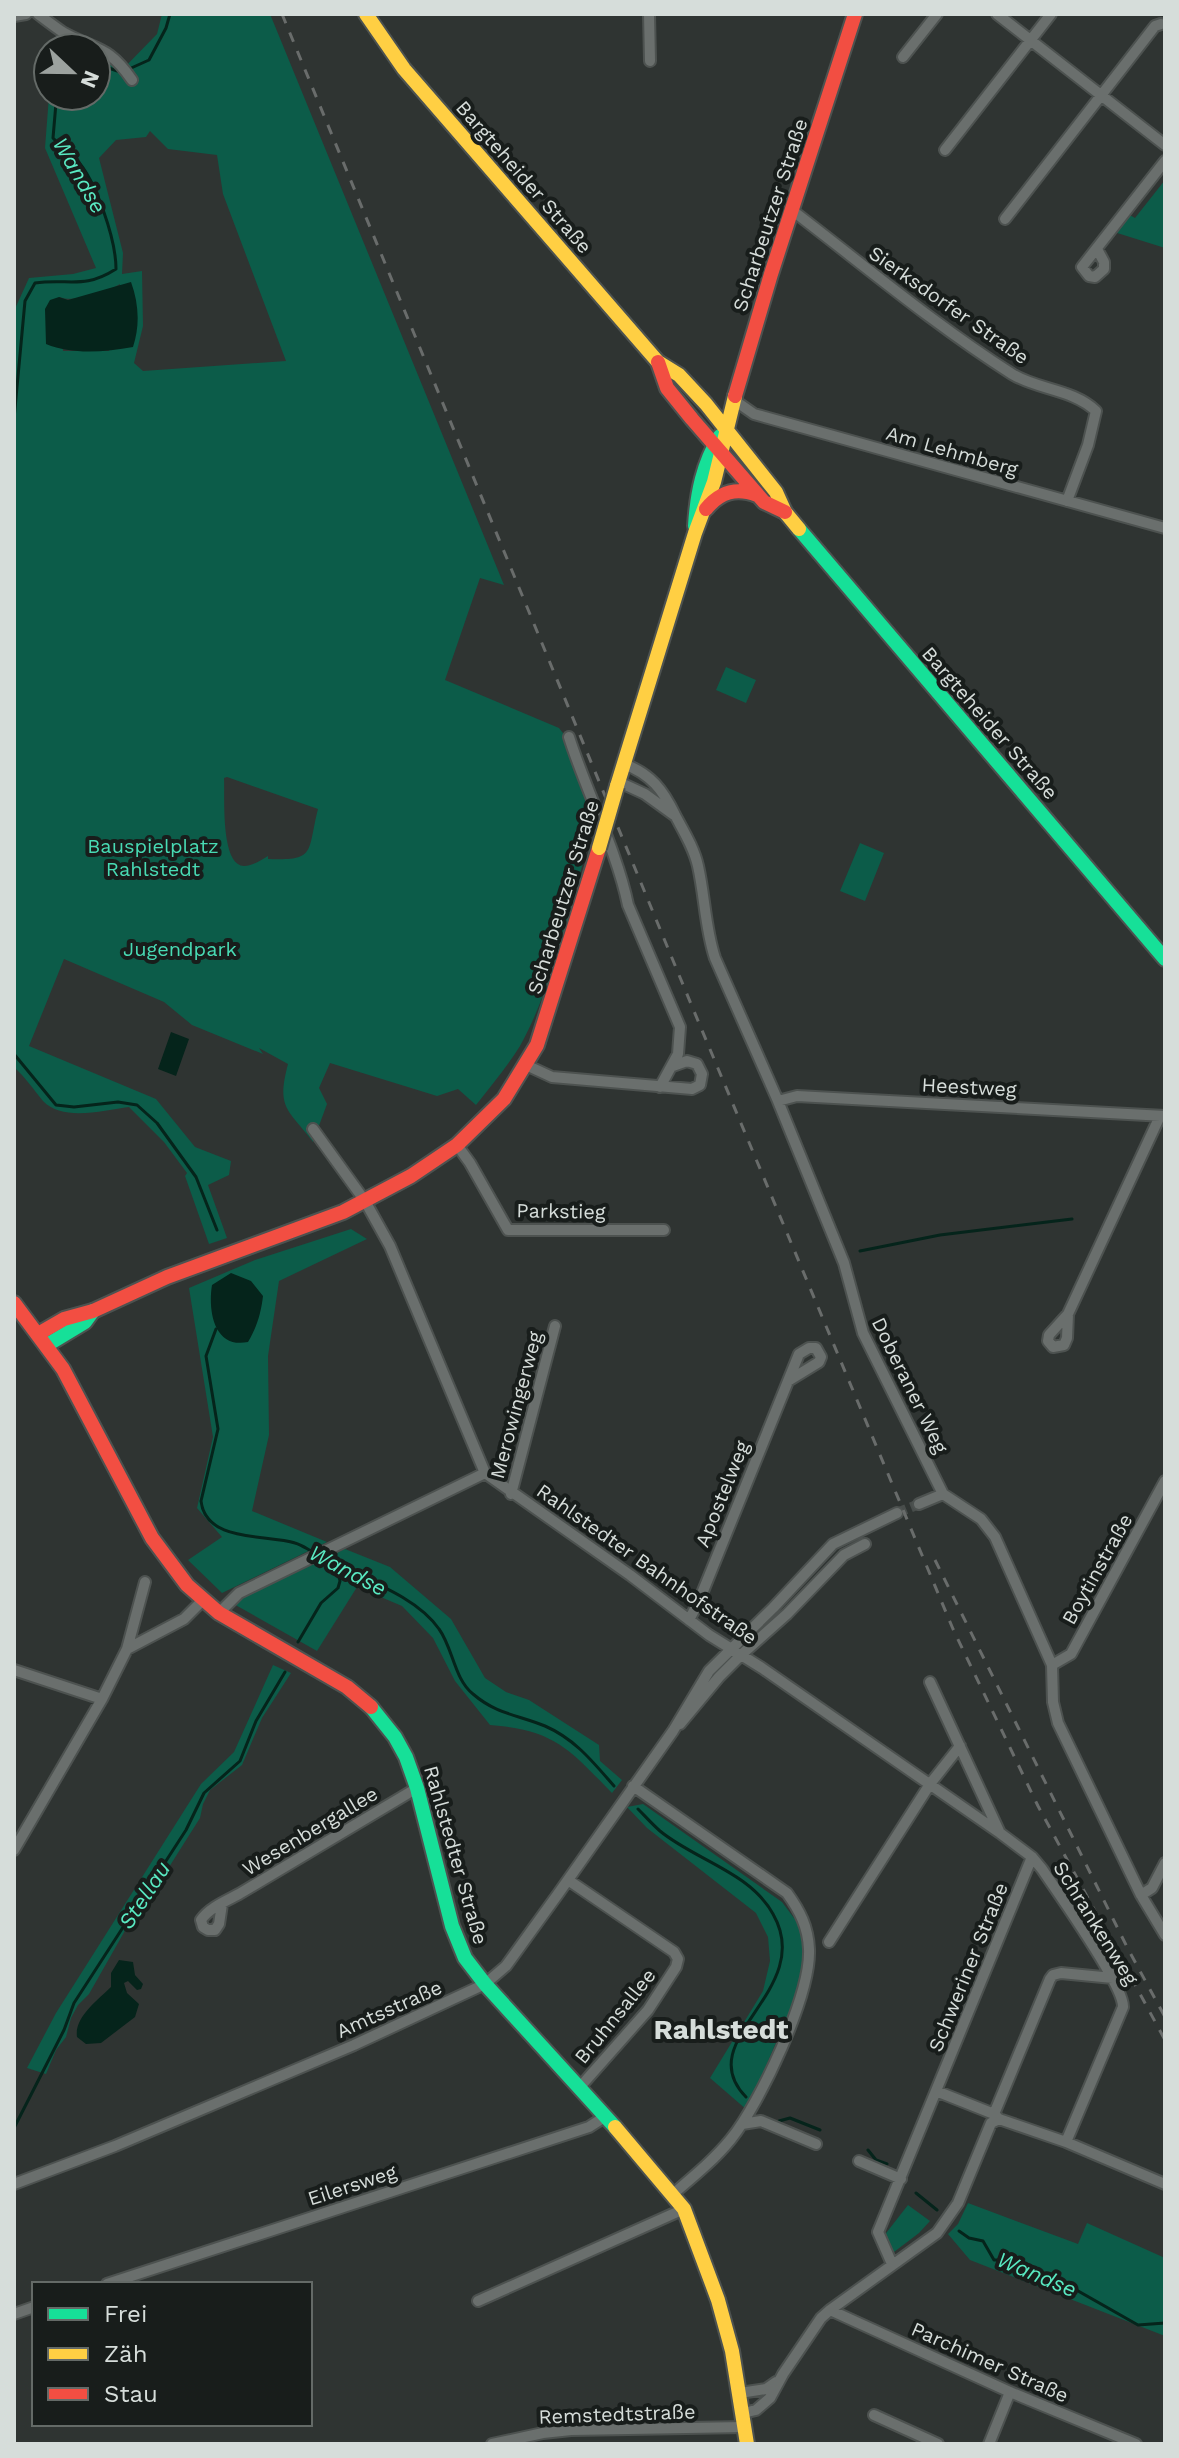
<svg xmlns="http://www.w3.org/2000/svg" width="1179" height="2458" font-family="'Work Sans',sans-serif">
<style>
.green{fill:#0c5c49;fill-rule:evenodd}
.water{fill:#05241b}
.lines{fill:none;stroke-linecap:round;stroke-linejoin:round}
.stream{stroke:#05241b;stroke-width:3}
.street-tunnel{stroke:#484d4b;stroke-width:10;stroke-dasharray:10 5;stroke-linecap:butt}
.street-casing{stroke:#4d5250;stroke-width:14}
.fast-casing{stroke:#4d5250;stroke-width:18}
.slow-casing{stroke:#4d5250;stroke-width:18}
.jam-casing{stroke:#4d5250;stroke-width:18}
.street{stroke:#6a6f6d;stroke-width:10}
.fast{stroke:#16e098;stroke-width:14}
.slow{stroke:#ffcf43;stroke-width:14}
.jam{stroke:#f24e42;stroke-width:14}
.rail{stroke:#696c6b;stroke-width:3;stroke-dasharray:10 10;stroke-linecap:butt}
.slow-bridge-casing{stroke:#4d5250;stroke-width:18;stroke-linecap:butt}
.slow-bridge{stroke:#ffcf43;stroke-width:14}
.labels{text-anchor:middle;stroke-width:8;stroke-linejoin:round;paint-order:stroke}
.street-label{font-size:20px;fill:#d6ddda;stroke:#181d1b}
.park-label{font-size:20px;fill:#48dbb4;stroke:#181d1b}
.water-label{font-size:22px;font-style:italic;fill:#59e9c2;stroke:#181d1b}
.district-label{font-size:28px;font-weight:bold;fill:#d6ddda;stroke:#181d1b}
</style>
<rect width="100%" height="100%" fill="#2f3432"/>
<path class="green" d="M162,14H270L504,585L480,578L445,680L559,728L566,737L587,802L580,824L593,828C572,897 555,983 520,1046C507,1067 491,1086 476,1105L458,1089L437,1096L330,1063L319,1088L327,1104L313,1142C288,1109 276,1109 288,1064L259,1048L263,1054L192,1025L164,1002L64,959L29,1046L156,1099L195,1147L231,1161L229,1175L208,1185L227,1238L209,1244L185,1176L187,1173L164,1142L129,1107C104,1110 63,1122 43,1101C33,1089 26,1078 14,1067V311L29,278L73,274L96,268L45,148L49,96H96V51L120,72L157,34ZM150,131L168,149L217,155L223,194L286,361L143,371L134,363L143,326L142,271L122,274L123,253L99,158L116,140L146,137ZM120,284L109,351H63L59,297C76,303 104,293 120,284ZM227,777L318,809C307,852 317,861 268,859V856C261,860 253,866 244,866C220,865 225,796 224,778Z
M1165,180V248L1114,232L1128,214L1135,218Z
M726,667L756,680L746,703L716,690Z
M860,843L884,853L865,901L840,891Z
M351,1229L367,1239L279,1281L268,1356L269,1435L252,1511L327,1542L222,1593L188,1560L222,1537L197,1508L213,1437L189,1288L255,1260Z
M345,1549L390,1567L451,1619L485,1678L506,1692L529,1700L599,1745L600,1761L622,1780L612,1793C569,1749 555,1730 490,1725L455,1681L433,1638L402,1606L357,1587L317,1651L232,1603Z
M273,1665L291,1673L262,1718L242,1765L210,1790L203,1804L200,1818L152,1894L135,1913L89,1994L78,2005L71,2018L66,2037L56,2050L46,2074L27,2068L56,2013L201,1784L234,1752Z
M643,1804L782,1902L800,1926L804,1950L803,1972L797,1994L747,2110L710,2078L763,1991L770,1961L768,1937L756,1913L647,1828L627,1807Z
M968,2203L1078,2244L1087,2223L1165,2258V2336L970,2260L948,2234L958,2224Z
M908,2205L930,2221L919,2233L890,2255L883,2237Z"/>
<path class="water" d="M131,282C139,304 140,326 133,347C104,352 73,355 46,344L45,309L50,300L59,297L68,300Z
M171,1032L189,1039L176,1076L158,1069Z
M231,1273L251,1281L263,1296C261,1313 257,1327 248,1342C213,1349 208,1309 212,1285Z
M119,1960L133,1962L135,1975L143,1984L141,1989L137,1990L128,1981L124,1983L127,1993L139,2004L135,2017L101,2043L86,2044L77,2037C74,2017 98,2000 111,1987V1973Z"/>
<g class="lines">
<path class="stream" d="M96,68L106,67L123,73
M129,69L149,60L166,28L170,14
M14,419L25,301L35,283C69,278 83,290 116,269C116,240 96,180 76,159C69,151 60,146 53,138L56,103L60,96
M14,1054L56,1105L74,1107L118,1102L137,1105L157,1123L196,1177L217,1230
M860,1251L940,1235L1072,1219
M216,1329L206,1356L218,1429L201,1501C206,1543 266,1534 295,1543C302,1545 307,1549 313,1552
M319,1556C356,1577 414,1593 439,1629C453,1648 454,1679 473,1694C496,1714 518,1715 545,1726C575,1739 593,1762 614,1786
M298,1642L321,1603L338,1588L340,1581L337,1568
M638,1809C645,1816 652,1824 660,1831C695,1860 750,1872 773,1914C817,1991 689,2039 746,2097
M779,2121L790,2118L820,2130
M14,2128L64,2030L74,2003L186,1830L204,1793L240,1761L256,1721L285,1672
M868,2150L876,2160L887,2164
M916,2193L937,2210
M959,2231L969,2238L983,2241L994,2260H1014L1039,2280L1057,2279L1138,2325L1165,2323"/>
<path class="street-tunnel" d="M897,1513L919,1504"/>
<g class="street-casing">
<path id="street" d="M38,14C46,20 55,27 64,33C97,51 108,45 132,80
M649,14L650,61
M997,14L1165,145
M14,16L26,14
M903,57L937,14
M945,150L1051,14
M793,211C865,266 935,325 1012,374C1038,390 1073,389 1096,411L1088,445L1067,501
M1005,219L1155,26L1161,24
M1097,249L1104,262V269L1095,277L1089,276L1082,267L1165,161
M734,400L754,414L1165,528
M569,737C586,791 617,851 628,905L680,1027L678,1054L660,1087
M624,764C651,774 663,790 675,815C684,832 694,848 698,866C705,897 705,928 715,958L778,1101L844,1263L863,1333L943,1494L981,1519L995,1537L1052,1665L1053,1702L1058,1723L1141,1895L1165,1935
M619,782L645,794L674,815
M526,1065L552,1077L692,1089L700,1085L702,1074L697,1064L687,1061L673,1066
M778,1101L797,1096L1165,1116
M313,1129L365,1201L390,1246L485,1473L630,1575L709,1635L762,1668L1000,1833L1032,1857L1042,1869C1058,1893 1124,1985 1123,2007L1066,2142
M457,1145L470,1163L508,1230H664
M1068,1314L1067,1338L1064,1345L1053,1347L1048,1341L1049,1335L1068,1314L1160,1116
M511,1494L555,1326
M919,1504L943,1494
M219,1613L239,1593L485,1473
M689,1620L699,1601L799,1354L809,1348H816L821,1357L819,1362L788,1381
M127,1649L145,1582
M1052,1665L1071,1654L1165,1481
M14,1670L102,1699
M930,1682L999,1831
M680,1724L719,1677L741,1655L787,1614L844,1555L865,1544
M633,1786L787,1893C800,1911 808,1927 809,1949C811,1995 760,2103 731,2139C714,2160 693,2177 673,2194
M14,1850L102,1699L127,1649L184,1619L202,1601
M568,1880L674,1952L678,1959L676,1967L648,2010L580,2087
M1141,1895L1152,1888L1165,1863
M222,1904L219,1924L215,1930H208L203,1927L201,1920C209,1908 226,1901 239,1894L417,1788
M829,1942L930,1784L960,1746
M936,2091L994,2114
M999,2119L994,2114L1050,1979L1053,1975L1061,1973L1113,1978
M999,2119L1066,2142L1165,2184
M742,2124L761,2121L816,2144
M859,2161L901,2179
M14,2184L115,2146L354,2045L485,1984L506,1966L558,1894L673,1731L709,1671L773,1608L833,1544L897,1513
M892,2264L878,2232L1032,1857
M107,2284L589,2127L606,2116
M478,2301L684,2209
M830,2310L1010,2392L1136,2444
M14,2314L34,2307
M740,2393L766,2389L776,2382
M743,2413L756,2410L770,2398L783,2374L821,2318L830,2310L937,2233L958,2203L991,2123L999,2119
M874,2415L938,2444
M492,2444L543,2433L571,2430L745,2427
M989,2444L1010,2392"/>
</g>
<g class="fast-casing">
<path id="fast" d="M695,526C697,493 703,464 720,436
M799,529L1165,959
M47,1345L85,1322L93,1311
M371,1707L395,1737L406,1757L417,1788L452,1926L465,1958L485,1984L615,2127"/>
</g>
<g class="slow-casing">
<path id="slow" d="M366,14L404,69L658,362L679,375L706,404L776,492L785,512L799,529
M617,786L695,533L714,482L735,396
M615,2127L684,2209L718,2300L732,2351L747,2444"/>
</g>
<g class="jam-casing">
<path id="jam" d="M658,362L667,388L692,419L764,502L785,512
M735,396L771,274L855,14
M706,509C720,492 736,487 757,495
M14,1303L63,1369L152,1538L187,1585L219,1613L347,1687L371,1707
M38,1334L64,1319L93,1311L167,1277L343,1212L411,1176L457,1145L504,1099L537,1045L599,848"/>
</g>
<use href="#street" class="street"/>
<use href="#fast" class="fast"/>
<use href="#slow" class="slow"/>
<use href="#jam" class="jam"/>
<path class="rail" d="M282,14L691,1004L953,1629L1038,1806L1165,2040
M935,1560L1128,1949L1165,2017"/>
<g class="slow-bridge-casing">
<path id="slow-bridge" d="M599,848L617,786"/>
</g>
<use href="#slow-bridge" class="slow-bridge"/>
</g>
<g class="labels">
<g class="street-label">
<text transform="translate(524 177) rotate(49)" y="7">Bargteheider Straße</text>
<text transform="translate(770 215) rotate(-72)" y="7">Scharbeutzer Straße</text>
<text transform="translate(949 305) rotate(35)" y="7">Sierksdorfer Straße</text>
<text transform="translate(952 451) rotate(16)" y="7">Am Lehmberg</text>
<text transform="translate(990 723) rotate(49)" y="7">Bargteheider Straße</text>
<text transform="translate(563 897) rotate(-73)" y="7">Scharbeutzer Straße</text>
<text transform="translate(969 1087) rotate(3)" y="7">Heestweg</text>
<text transform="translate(561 1211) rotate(1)" y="7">Parkstieg</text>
<text transform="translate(910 1385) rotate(64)" y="7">Doberaner Weg</text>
<text transform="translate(516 1405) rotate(-75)" y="7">Merowingerweg</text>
<text transform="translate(722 1494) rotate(-68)" y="7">Apostelweg</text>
<text transform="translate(647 1564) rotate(35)" y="7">Rahlstedter Bahnhofstraße</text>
<text transform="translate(1097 1569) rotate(-61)" y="7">Boytinstraße</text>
<text transform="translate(310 1831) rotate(-31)" y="7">Wesenbergallee</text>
<text transform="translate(456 1855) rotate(74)" y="7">Rahlstedter Straße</text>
<text transform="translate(1096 1923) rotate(58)" y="7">Schrankenweg</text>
<text transform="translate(968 1967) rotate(-68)" y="7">Schweriner Straße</text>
<text transform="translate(389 2009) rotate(-24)" y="7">Amtsstraße</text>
<text transform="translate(615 2016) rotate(-51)" y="7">Bruhnsallee</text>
<text transform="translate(352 2185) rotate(-18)" y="7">Eilersweg</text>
<text transform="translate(990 2362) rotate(24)" y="7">Parchimer Straße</text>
<text transform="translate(617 2414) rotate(-2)" y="7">Remstedtstraße</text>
</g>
<g class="park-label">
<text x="153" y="853">Bauspielplatz<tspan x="153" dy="23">Rahlstedt</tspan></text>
<text x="180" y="956">Jugendpark</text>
</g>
<g class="water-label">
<text transform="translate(80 175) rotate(60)" y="8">Wandse</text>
<text transform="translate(348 1570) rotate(28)" y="8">Wandse</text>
<text transform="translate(144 1895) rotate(-57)" y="8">Stellau</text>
<text transform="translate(1037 2274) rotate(23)" y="8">Wandse</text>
</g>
<g class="district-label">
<text x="721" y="2039">Rahlstedt</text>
</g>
</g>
<rect width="1179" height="2458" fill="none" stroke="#d6ddda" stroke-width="32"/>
<rect x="32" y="2282" width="280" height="144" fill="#181d1b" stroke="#646a67" stroke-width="2"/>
<rect x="48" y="2308" width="40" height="12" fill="#16e098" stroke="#646a67" stroke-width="2"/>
<text x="104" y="2322" font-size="24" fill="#d6ddda">Frei</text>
<rect x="48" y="2348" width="40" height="12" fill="#ffcf43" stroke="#646a67" stroke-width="2"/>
<text x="104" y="2362" font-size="24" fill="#d6ddda">Zäh</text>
<rect x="48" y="2388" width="40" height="12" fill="#f24e42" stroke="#646a67" stroke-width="2"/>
<text x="104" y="2402" font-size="24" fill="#d6ddda">Stau</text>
<g transform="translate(72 72) rotate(112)"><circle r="38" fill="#181d1b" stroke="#646a67" stroke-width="2"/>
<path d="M0-6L14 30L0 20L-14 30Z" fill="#9ca29f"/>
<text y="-12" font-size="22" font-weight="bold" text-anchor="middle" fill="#d6ddda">N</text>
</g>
</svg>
